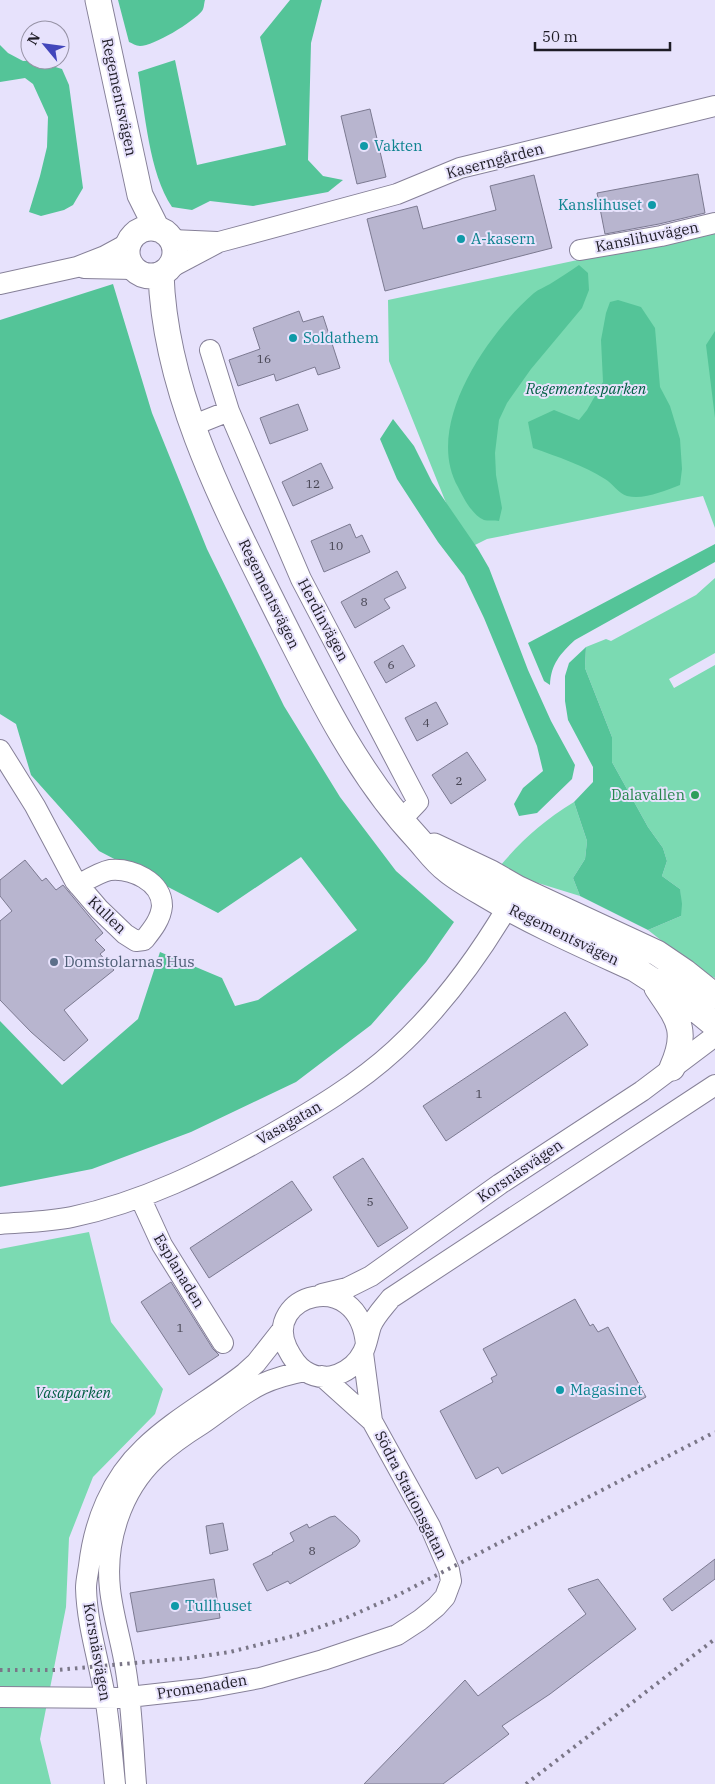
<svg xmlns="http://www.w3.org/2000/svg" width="715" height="1784" font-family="'IBM Plex Serif',serif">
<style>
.green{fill:#7bdab2}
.forest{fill:#54c498}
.building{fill:#b8b5cf;stroke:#7c7a91}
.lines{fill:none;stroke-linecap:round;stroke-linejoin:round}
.minor-casing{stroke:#868098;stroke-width:22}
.major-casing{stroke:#868098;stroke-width:27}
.minor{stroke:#fff;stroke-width:20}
.major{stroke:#fff;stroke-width:25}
.rail{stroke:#7a7687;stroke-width:4;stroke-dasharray:2.5 5;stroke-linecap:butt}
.culture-dot{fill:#0f9aa8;stroke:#e7e2fc;stroke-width:2}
.leisure-dot{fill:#2e9e5b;stroke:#e7e2fc;stroke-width:2}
.service-dot{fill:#5c6f8a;stroke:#e7e2fc;stroke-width:2}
.labels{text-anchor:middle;stroke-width:4;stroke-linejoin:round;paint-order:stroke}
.number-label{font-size:12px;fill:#444250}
.street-label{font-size:15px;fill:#1e1c25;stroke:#e7e2fc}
.culture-label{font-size:15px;fill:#0d838f;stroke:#e7e2fc;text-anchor:start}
.park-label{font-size:15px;font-style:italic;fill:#015f43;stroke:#e7e2fc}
.leisure-label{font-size:15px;fill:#27864d;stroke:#e7e2fc;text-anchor:end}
.service-label{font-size:15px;fill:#4e5e75;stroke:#e7e2fc;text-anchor:start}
</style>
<rect width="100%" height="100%" fill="#e7e2fc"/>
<path class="green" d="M715,231V528L703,496L487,539L465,550L389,361L388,300Z
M715,578V653L669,679L674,688L715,665V978L700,971L648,930L681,916L680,889L662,876L667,861L663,848L648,827L612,762V737L585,668L586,647L606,639L611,641L696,595Z
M574,802L587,841L585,859L573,878L580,896L499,871L500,866C523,839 543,821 574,802Z
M89,1232L111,1322L163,1389L155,1414L93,1477L69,1538L66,1607L40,1739L51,1784H0V1249Z"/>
<path class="forest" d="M118,0H205C204,3 204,9 202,11C193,22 154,46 140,46C136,46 132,43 129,42Z
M290,0H322L311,43L308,160L323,176L343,180L328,192L253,206L210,201L192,210L172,207C149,173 145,112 138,72L175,60L197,165L286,145L260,37Z
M0,45L8,53L23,61L47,60L52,66L62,69L69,85L83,188L73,205L64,210L41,216L29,212L40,176L47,147L48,117L33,84L25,78L0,82Z
M579,265L588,273L589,290L582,308L531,369L507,403L499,420L495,453L496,475L502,508L499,521C495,520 487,521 484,520C472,515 463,497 458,487C423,425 488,333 534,293C539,289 545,287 550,284C560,278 570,271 579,265Z
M113,284L152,413L207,549L284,706L340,797L396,871L454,922L426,962L371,1025L296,1082L191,1132L92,1169L0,1187V1021L62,1085L138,1019L160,952L222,978L235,1006L258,1000L357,930L301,857L218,913L99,851L31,775L16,724L0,714V320Z
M618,300L641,307L655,328L660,387L670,406L680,439L682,469L680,485C664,491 644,500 627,496C619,494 612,483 605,479C583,465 558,457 533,448L528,422L554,410L579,420L587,410L603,382L601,340L606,313L610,302Z
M715,331V418L706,345Z
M393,419L414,446L432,482L478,549L489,568L528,670L551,721L575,765L572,779L537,813L519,816L514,804L523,788L543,771L537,746L484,618L464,576L438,542L397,479L380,439Z
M715,544V562L575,640C560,654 551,664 550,685L544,681L528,643Z
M586,647L585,668L612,737V762L648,827L663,848L667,861L662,876L680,889L682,904L681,916L648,930L580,896L573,878L585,859L587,841L574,802L593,782V767L568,720L565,701V676L569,663Z"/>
<path class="building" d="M370,109L386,177L357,184L341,116Z
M698,174L705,213L659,224L605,234L597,193Z
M534,175L552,248L385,291L367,219L417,206L423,229L496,210L490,186Z
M299,311L303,322L323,316L340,368L318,375L315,367L276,381L274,374L238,386L229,360L260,349L253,328Z
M298,404L308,430L270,444L260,418Z
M321,463L333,488L293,506L282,482Z
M350,524L356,538L362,535L370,552L324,572L311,541Z
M397,571L406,588L384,599L390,608L355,628L341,602Z
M403,645L415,666L386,683L374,662Z
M436,702L448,724L417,741L405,718Z
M467,752L486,780L451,804L432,775Z
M25,860L42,881L46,878L56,890L63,885L103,933L95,940L105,950L100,954L114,970L64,1010L88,1040L64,1061L31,1032L0,1000V921L12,911L0,896V880Z
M565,1012L588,1045L446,1141L423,1106Z
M363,1158L408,1228L378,1247L333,1177Z
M292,1181L312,1210L209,1278L190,1248Z
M171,1282L213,1349L219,1355L189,1375L141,1302Z
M575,1299L590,1326L593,1324L598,1332L608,1327L646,1397L502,1474L498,1467L476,1479L440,1411L493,1382L491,1378L497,1375L483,1349Z
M335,1516L357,1536L360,1541L356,1546L290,1584L288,1581L267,1591L253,1564L273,1554L272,1553L294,1541L290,1533L307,1524L309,1528L330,1517Z
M223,1523L228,1550L210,1554L206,1526Z
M715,1559V1579L672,1611L663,1599Z
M214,1579L220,1618L137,1632L130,1593Z
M598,1579L636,1629L550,1694L502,1726L509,1734L443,1784H364L465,1680L478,1696L586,1614L568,1589Z"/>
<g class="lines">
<g class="minor-casing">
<path id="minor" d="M172,240L217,242
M580,250L661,236L715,223
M84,268L134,269
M168,269L219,242L397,194L460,168L715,106
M0,284L77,267L105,256L129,243
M210,350L229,411L301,579L418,802L401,820
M194,425L229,411
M0,750L35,806L75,881L99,909L125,934L136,941L144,940C152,930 161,919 162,906C162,881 131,868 110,870C100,872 87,880 78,885
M140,1197L162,1245L223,1343
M0,1224C24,1222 48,1222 72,1217C143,1202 207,1170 270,1135C314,1110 358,1084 395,1050C440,1009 476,960 507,908
M322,1294L347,1288L371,1276L500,1184L642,1091L715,1036
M366,1344C358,1265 262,1296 287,1348C291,1356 297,1366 305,1371C326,1385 353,1372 363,1352C367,1344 368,1335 371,1326C375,1316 384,1307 391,1298L715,1085
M363,1353L372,1421
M0,1697L120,1698L201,1689L260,1678L323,1660L397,1635L420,1620L436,1607L445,1597L451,1581L449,1570L430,1526L372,1421L322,1376
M115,1784C112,1755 110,1726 105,1697C99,1661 87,1625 86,1588C86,1581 88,1573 89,1566C94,1522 111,1479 144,1448C174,1419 212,1399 245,1373L256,1363L282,1330
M136,1784C133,1746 132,1708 126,1671C122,1643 113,1617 110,1589C105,1542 121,1491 156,1458C170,1445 186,1434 202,1424C221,1411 241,1394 262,1384C275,1378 290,1374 305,1371"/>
</g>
<g class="major-casing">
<path id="major" d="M98,0L140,195L157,229
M127 252a24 24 0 1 1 48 0a24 24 0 1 1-48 0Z
M161,274C165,396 228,512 281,619C319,695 359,776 417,838C427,849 435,861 447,870C458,879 472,887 484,894C532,923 585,946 635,969L652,980L666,985L715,1025
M434,846L491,873L517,888L657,953L685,972L715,996
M657,988C678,1019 689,1030 672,1068"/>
</g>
<use href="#minor" class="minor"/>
<use href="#major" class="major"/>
<path class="rail" d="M0,1670H57L189,1658L230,1652L297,1635L346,1618L396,1596L715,1432
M526,1784L715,1639"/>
</g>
<g class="culture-dot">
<circle cx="364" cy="146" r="5"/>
<circle cx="652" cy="205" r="5"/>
<circle cx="461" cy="239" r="5"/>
<circle cx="293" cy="338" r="5"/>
<circle cx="560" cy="1390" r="5"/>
<circle cx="175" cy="1606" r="5"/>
</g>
<circle class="leisure-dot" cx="695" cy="795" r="5"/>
<circle class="service-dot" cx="54" cy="962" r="5"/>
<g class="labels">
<g class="number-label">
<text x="264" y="363">16</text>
<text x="313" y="488">12</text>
<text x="336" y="550">10</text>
<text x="364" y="606">8</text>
<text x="391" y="669">6</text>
<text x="426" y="727">4</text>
<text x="459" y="785">2</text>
<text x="479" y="1098">1</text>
<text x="370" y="1206">5</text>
<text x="180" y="1332">1</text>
<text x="312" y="1555">8</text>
</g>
<g class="street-label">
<text transform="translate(119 97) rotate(78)" y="5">Regementsvägen</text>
<text transform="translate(495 161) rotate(-15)" y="5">Kaserngården</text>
<text transform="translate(647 237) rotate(-11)" y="5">Kanslihuvägen</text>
<text transform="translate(269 594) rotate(64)" y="5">Regementsvägen</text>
<text transform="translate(323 620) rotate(62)" y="5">Herdinvägen</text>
<text transform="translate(107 915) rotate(44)" y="5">Kullen</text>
<text transform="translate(564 935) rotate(26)" y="5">Regementsvägen</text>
<text transform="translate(289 1123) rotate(-30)" y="5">Vasagatan</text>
<text transform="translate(520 1171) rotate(-34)" y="5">Korsnäsvägen</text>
<text transform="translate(179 1271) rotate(59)" y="5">Esplanaden</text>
<text transform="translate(411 1495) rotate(63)" y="5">Södra Stationsgatan</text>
<text transform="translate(97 1652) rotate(80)" y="5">Korsnäsvägen</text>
<text transform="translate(202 1687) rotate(-9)" y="5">Promenaden</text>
</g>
<g class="culture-label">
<text x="374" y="151">Vakten</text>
<text x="642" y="210" text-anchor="end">Kanslihuset</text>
<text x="471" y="244">A-kasern</text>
<text x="303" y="343">Soldathem</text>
<text x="570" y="1395">Magasinet</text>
<text x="185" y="1611">Tullhuset</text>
</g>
<g class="park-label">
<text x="586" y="394">Regementesparken</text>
<text x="73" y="1398">Vasaparken</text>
</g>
<g class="leisure-label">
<text x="685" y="800">Dalavallen</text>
</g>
<g class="service-label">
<text x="64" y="967">Domstolarnas Hus</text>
</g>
</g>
<g transform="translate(45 45) rotate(299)"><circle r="24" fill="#e7e2fc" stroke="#9793a6"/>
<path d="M0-4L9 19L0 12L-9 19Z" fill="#4246bb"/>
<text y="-8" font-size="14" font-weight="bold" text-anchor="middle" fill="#1e1c25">N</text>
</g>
<path d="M535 42v8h135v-8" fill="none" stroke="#1e1c25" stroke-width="2.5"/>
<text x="542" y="42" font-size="15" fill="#1e1c25" stroke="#e7e2fc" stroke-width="4" paint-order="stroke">50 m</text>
</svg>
